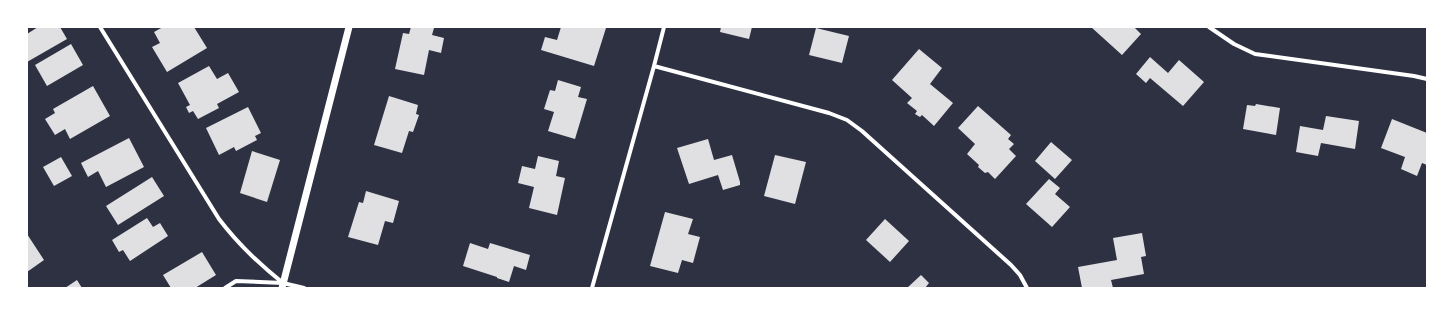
<svg xmlns="http://www.w3.org/2000/svg" width="1454" height="315" font-family="Bitter,serif">
<style>
.building{fill:#e0e0e3}
.lines{fill:none;stroke-linecap:round;stroke-linejoin:round}
.minor{stroke:#fff;stroke-width:4}
.tertiary{stroke:#fff;stroke-width:7}
</style>
<rect width="100%" height="100%" fill="#2d3142"/>
<path class="building" d="M38,27H60L67,39L27,62V34Z
M163,27H194L207,48L167,72L152,47L160,43L154,32Z
M411,27L434,28L432,35L444,38L441,53L429,50L424,75L395,69L403,33L409,34Z
M561,27L606,28L594,66L541,50L545,37L557,40Z
M721,27H752L749,39L720,32Z
M1091,27H1134L1141,34L1122,55Z
M816,28L849,36L842,63L809,55Z
M71,44L83,65L47,86L35,65Z
M919,49L942,68L930,84L953,103L934,126L922,115L920,117L915,114L917,111L907,103L912,98L892,80Z
M1150,57L1168,73L1179,60L1204,82L1183,106L1150,78L1146,83L1136,74Z
M209,66L217,79L228,73L239,92L217,104L219,108L198,119L193,111L189,113L186,107L190,105L178,83Z
M558,80L581,87L578,97L587,99L575,139L548,131L554,112L544,109L550,90L555,91Z
M93,86L110,116L70,139L65,129L55,135L45,119L55,113L53,109Z
M389,96L418,105L416,114L419,115L413,132L409,131L402,153L374,145Z
M1256,104L1280,108L1276,135L1243,129L1247,105L1255,106Z
M978,106L1011,135L1008,139L1014,144L1009,149L1016,156L995,179L988,172L985,173L978,167L979,165L967,154L975,144L958,128Z
M248,107L261,133L255,136L257,140L236,151L234,147L219,155L206,128Z
M1326,116L1359,121L1355,149L1321,143L1318,156L1296,152L1300,126L1323,130Z
M1392,119L1427,133V165L1422,163L1417,176L1401,169L1405,157L1381,148Z
M129,138L144,167L106,187L98,171L88,177L81,163Z
M708,139L714,160L732,155L740,182V185L723,190L718,175L689,184L677,148Z
M1051,142L1072,160L1055,179L1035,161Z
M252,151L280,160L267,202L240,193Z
M775,155L806,162L795,204L764,196Z
M538,156L559,161L556,176L565,178L557,215L529,208L534,187L518,183L522,166L535,169Z
M61,157L72,176L54,186L43,167Z
M152,177L164,196L118,225L106,206Z
M1049,179L1060,188L1055,194L1070,207L1052,227L1026,204Z
M366,191L399,201L393,223L385,221L378,245L348,237L359,202L363,203Z
M665,212L693,219L688,234L700,237L693,263L682,260L678,273L650,266Z
M147,218L153,227L160,223L168,236L130,261L123,250L119,252L112,240Z
M885,219L909,241L890,262L866,240Z
M1142,233L1146,256L1141,257L1144,274L1111,280L1113,288H1082L1078,267L1117,260L1113,238Z
M27,234L44,260L27,272Z
M470,243L488,249L490,243L530,255L526,270L514,266L509,282L497,278V277L463,266Z
M202,252L216,275L195,288H171L163,275Z
M921,275L929,283L925,288H907Z
M77,280L82,288H65Z"/>
<g class="lines">
<path class="minor" d="M100,27L219,219C238,244 259,264 283,283
M1209,27L1234,44L1255,54L1414,76L1427,79
M654,66L829,113L847,120L862,131L1011,265L1020,275L1027,288
M225,288L236,281L283,283L304,288
M592,288L654,66L664,27"/>
<path class="tertiary" d="M282,288L349,27"/>
</g>
<rect width="1454" height="315" fill="none" stroke="#ffffff" stroke-width="56"/>
</svg>
